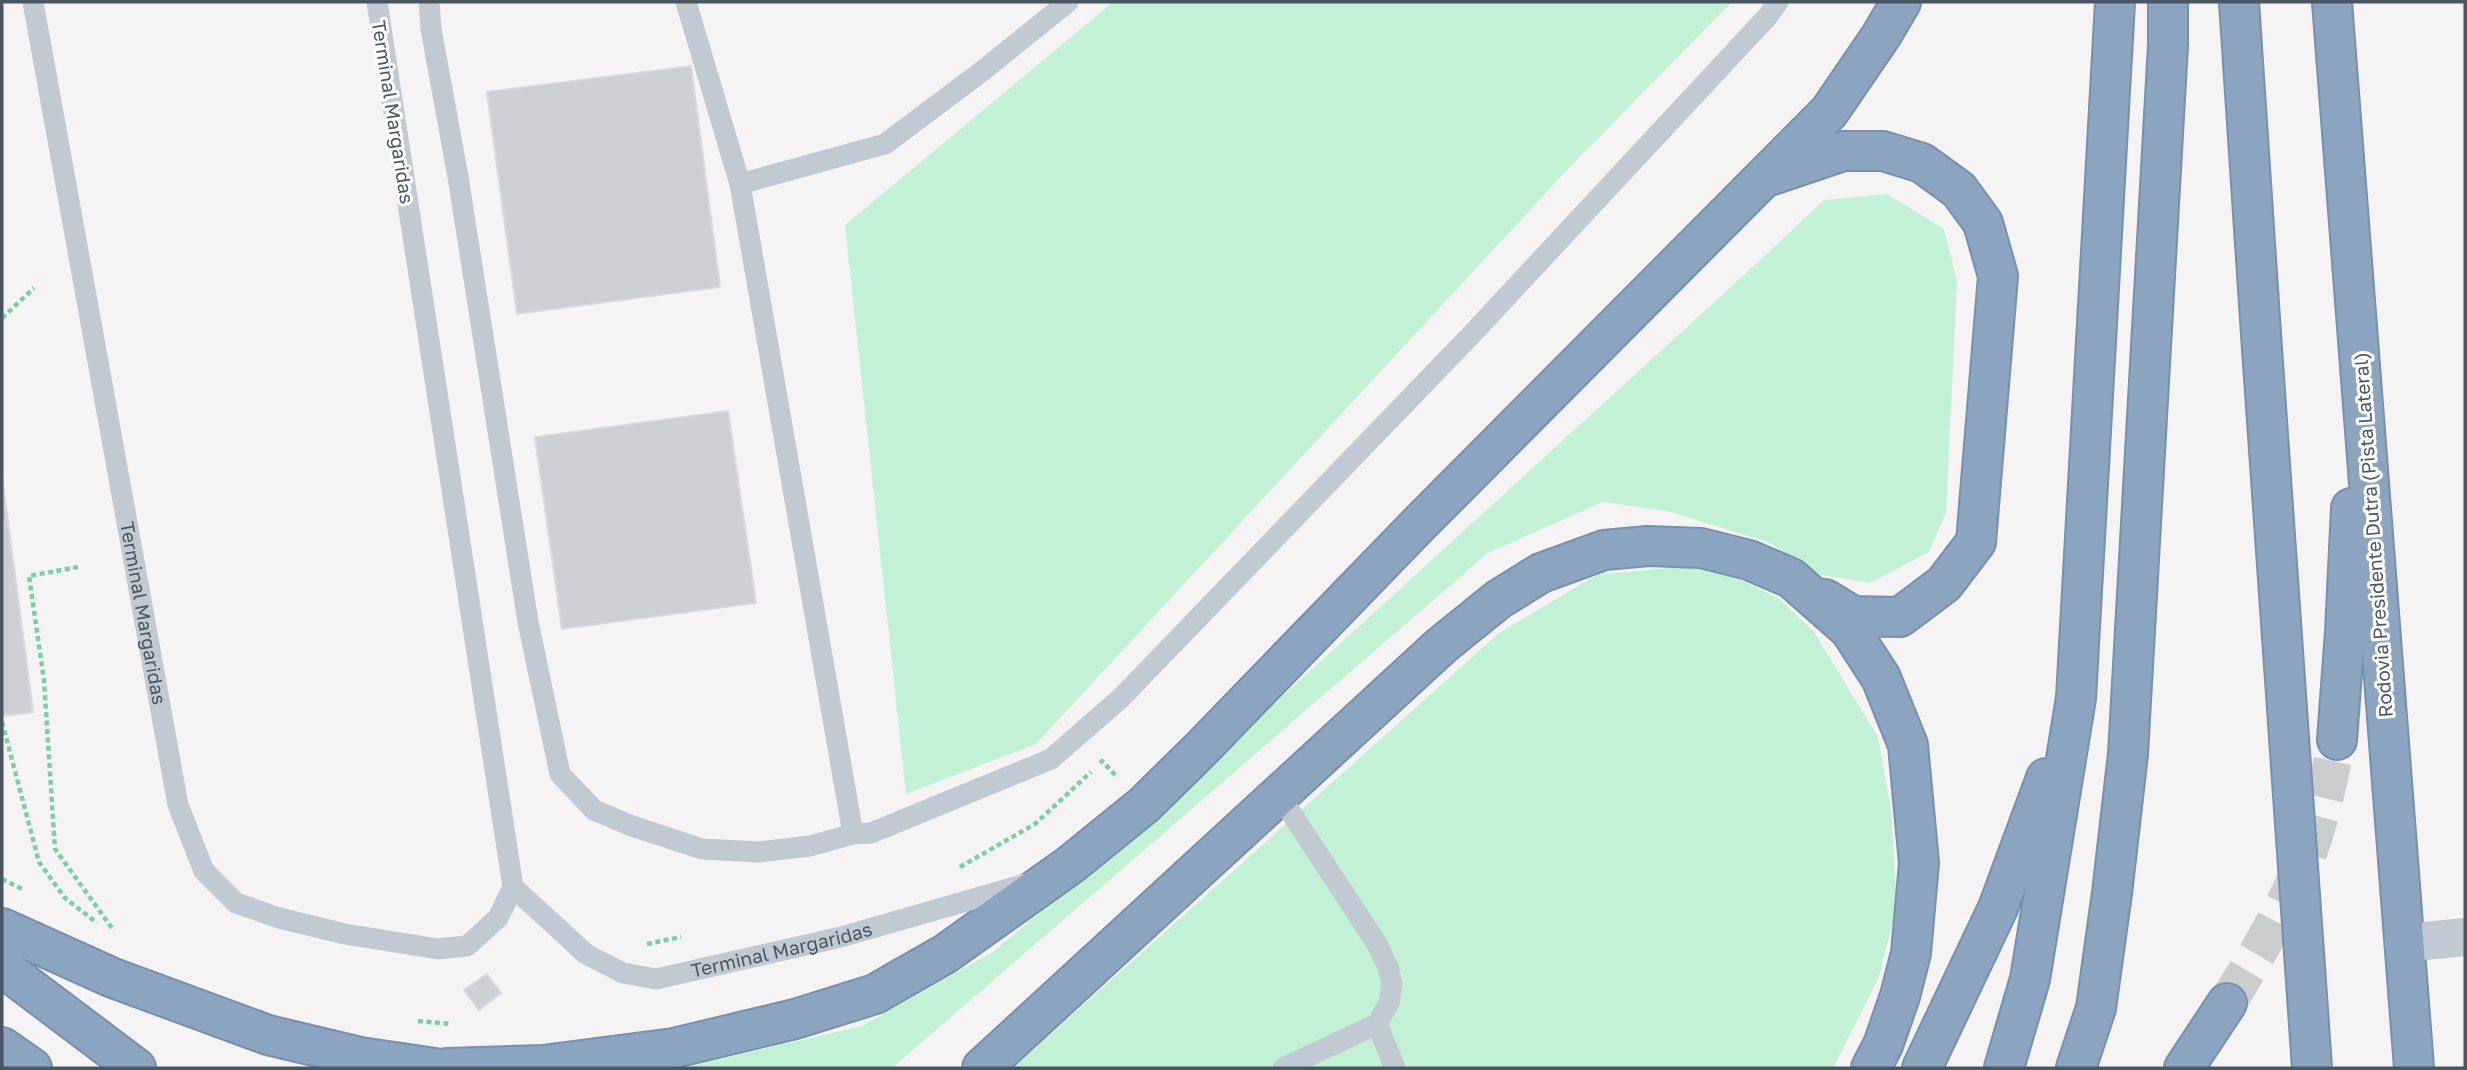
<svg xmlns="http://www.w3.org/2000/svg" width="2467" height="1070" font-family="'Golos Text',sans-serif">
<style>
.green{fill:#c3f1d5}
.building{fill:#cdcfd5;stroke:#d7d9de;stroke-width:2}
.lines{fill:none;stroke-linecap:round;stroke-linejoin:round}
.highway-tunnel{stroke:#caccce;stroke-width:38;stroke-dasharray:38 19;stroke-linecap:butt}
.highway-casing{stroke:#7690ad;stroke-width:42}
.path{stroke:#7ad0a6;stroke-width:4.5;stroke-dasharray:5 3.5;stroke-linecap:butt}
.lane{stroke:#c1cad2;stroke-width:21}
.street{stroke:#c1cad2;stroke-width:38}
.highway{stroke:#8ba5c1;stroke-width:38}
.highway-bridge-casing{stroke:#7690ad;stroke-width:42;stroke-linecap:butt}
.highway-bridge{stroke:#8ba5c1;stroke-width:38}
.labels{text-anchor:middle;stroke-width:6;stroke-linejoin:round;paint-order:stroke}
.street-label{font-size:19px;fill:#4a5661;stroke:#fff}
</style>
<rect width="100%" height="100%" fill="#f5f3f3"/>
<path class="green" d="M1113,2H1732L1566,171L1036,744L906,794L845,225Z
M1887,194L1944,229L1957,281L1946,513L1929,552L1870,583L1821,575L1768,542L1667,511L1603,502L1488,553L892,1068H681L862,1026L993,952L1103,860L1743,276L1824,200Z
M1679,567L1727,573L1778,598L1814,632L1878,737L1891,811L1897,906L1878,979L1833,1068H1013L1499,633L1597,575Z"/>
<path class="building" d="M691,66L720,287L517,314L487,92Z
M728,411L756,603L562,629L535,437Z
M2,476L33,712L2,716Z
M487,974L501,993L479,1010L464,990Z"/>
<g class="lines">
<path class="highway-tunnel" d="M2227,1003C2258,954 2287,904 2309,850C2322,814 2329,777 2337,740"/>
<g class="highway-casing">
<path id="highway" d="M2239,2L2262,349
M2332,2L2414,1068
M1769,176L1843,151H1883L1922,163L1959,190L1983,223L1998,276L1976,542L1944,584L1900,617L1853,616L1825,599
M2337,740L2345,632L2351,508
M2,928L113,978L268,1035L360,1057L435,1068
M2,967L136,1068
M2,1047L32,1068
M447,1068L543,1065L674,1048L795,1019L875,994L945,954L1070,865L1144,805L1200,750L1418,525L1829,112L1881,36L1901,2
M982,1068L1442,645L1499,599L1541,573L1604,550L1648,546L1701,548L1749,560L1791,578L1850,630L1881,678L1908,745L1919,863L1911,953L1900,996L1883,1045L1871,1068
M1922,1068L1998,908L2046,778
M2004,1068L2030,979L2076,698L2115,2
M2076,1068L2096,1008L2112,893L2128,754L2168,45V2
M2184,1068L2227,1003"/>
</g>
<path class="path" d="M2,318L34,288
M78,567L29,576L44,680L55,849L114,931
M2,722L39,862L65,898L97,923
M1100,763L1102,761L1117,777
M960,867L1035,824L1091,772
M2,879L22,889
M647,944L681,937
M418,1021L451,1024"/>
<g class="lane">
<path id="s1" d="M33,2L178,805L204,871L236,903L279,918L345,934L438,949L467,946L498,918L513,887L377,2"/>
<path d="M429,2L431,29L458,177L528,622L560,774L594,810L632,826L702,849L759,852L810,846L853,834L871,833L1051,759L1121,698L1472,334L1768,16L1778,2"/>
<path d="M686,2L740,184L885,144L981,72L1068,2"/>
<path d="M740,184L853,834"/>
<path d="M1280,796L1377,944L1388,967L1392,984L1389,1003L1377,1024L1283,1068"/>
<path id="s2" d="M513,887L586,954L623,973L656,979L841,937L1026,884"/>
<path d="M1377,1024L1395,1068"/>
</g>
<path class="street" d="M2404,943L2465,937"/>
<use href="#highway" class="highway"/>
<g class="highway-bridge-casing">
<path id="highway-bridge" d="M2262,349L2312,1068"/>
</g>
<use href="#highway-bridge" class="highway-bridge"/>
</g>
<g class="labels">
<g class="street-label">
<text transform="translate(393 112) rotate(81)" y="7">Terminal Margaridas</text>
<text transform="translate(2373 535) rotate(-94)" y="7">Rodovia Presidente Dutra (Pista Lateral)</text>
<text dy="7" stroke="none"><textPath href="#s1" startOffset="621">Terminal Margaridas</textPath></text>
<text dy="7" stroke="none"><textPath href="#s2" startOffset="303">Terminal Margaridas</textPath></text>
</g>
</g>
<rect width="2467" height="1070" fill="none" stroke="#4a5661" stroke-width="7"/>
</svg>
